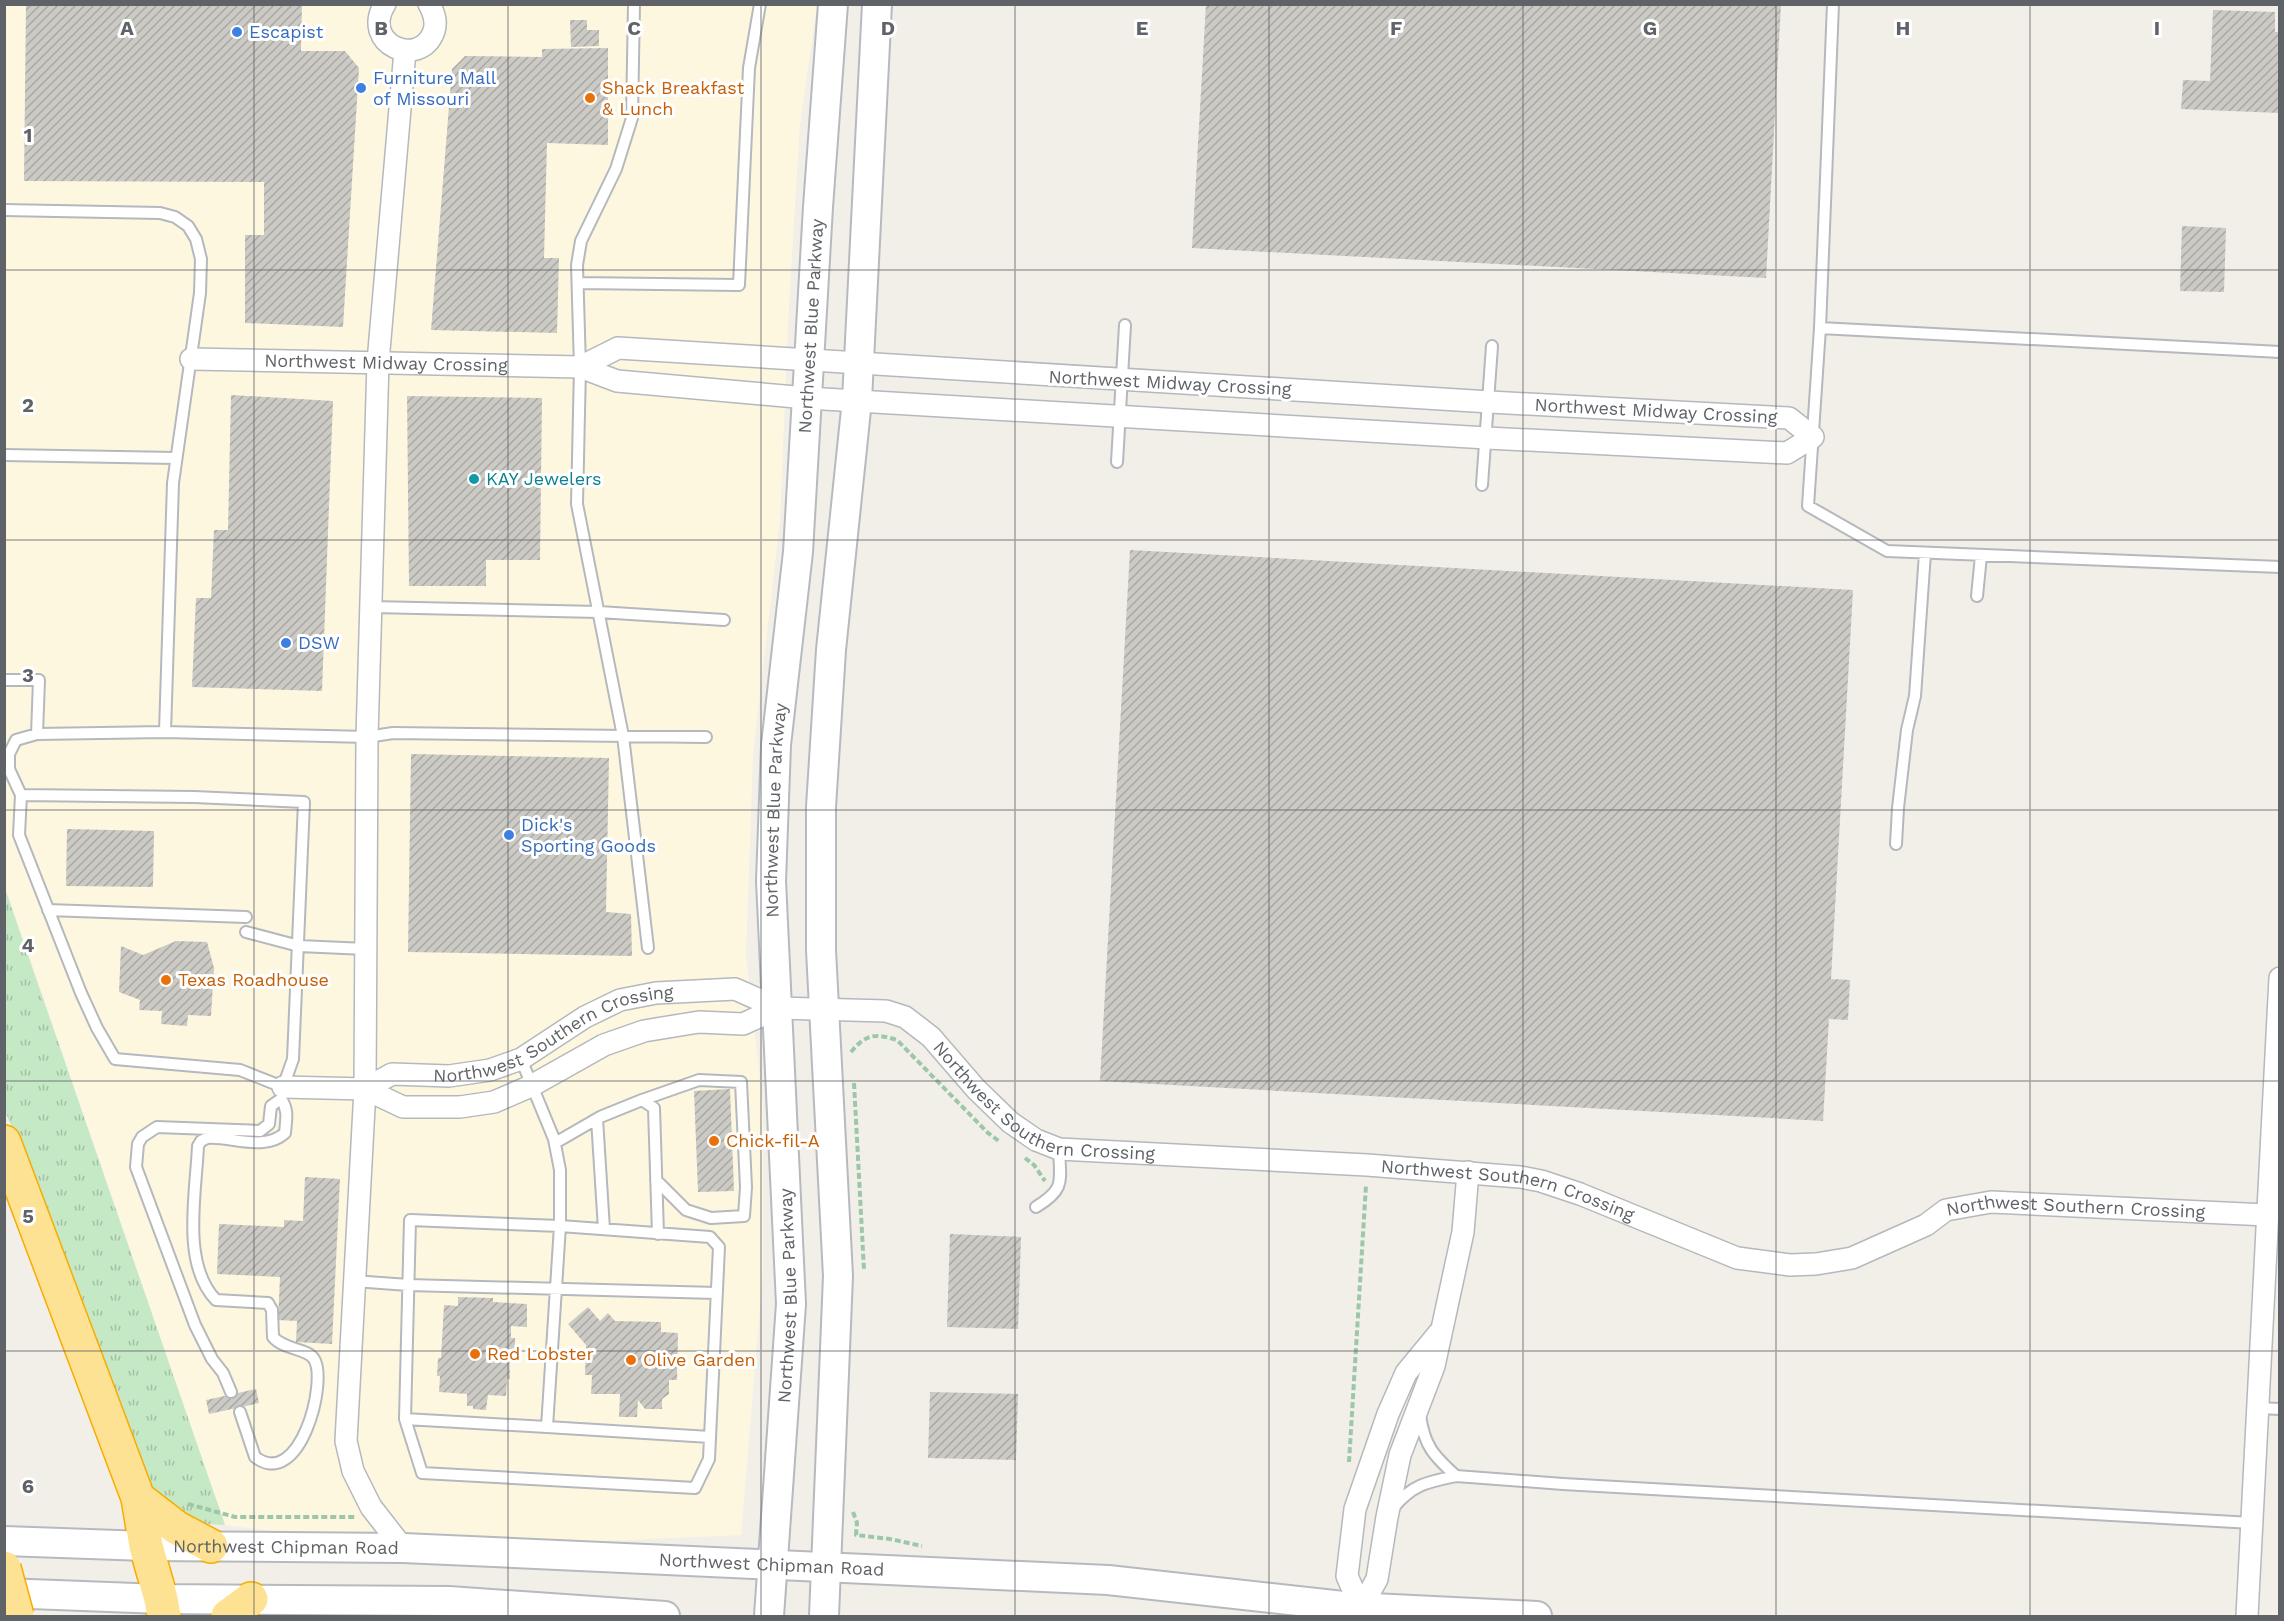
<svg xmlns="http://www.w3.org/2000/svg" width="2284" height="1621" font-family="'Work Sans',sans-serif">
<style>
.commercial{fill:#fef7e0}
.grass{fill:url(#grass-tufts)}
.building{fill:url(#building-hatch)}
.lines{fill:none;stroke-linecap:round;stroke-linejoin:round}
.lane-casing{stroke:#b5b8bc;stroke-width:14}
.street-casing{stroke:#b5b8bc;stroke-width:24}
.secondary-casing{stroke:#b6babf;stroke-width:32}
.highway-casing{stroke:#f9ab00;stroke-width:36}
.path{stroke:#9cc7a9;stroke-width:4;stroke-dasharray:6 3;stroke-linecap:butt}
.lane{stroke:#fff;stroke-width:10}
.street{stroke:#fff;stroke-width:21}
.secondary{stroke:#fff;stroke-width:28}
.highway{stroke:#fde293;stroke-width:33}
.highway-bridge-casing{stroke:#f9ab00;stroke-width:36;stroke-linecap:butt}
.highway-bridge{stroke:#fde293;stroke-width:33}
.grid{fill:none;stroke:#5f6368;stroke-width:1.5;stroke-opacity:0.55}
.shop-dot{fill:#3f7fe0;stroke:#fff;stroke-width:2}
.food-dot{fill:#e8710a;stroke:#fff;stroke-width:2}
.culture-dot{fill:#0f9aa8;stroke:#fff;stroke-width:2}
.labels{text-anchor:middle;stroke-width:6;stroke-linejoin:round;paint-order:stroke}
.shop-label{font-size:18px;fill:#366cbe;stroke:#fff;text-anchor:start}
.food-label{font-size:18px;fill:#c56008;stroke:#fff;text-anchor:start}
.street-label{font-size:18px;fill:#5f6368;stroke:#fff}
.culture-label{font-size:18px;fill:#0d838f;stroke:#fff;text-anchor:start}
.grid-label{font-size:20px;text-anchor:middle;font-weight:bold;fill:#5f6368;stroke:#fff;stroke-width:6;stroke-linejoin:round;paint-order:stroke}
</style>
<defs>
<pattern id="grass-tufts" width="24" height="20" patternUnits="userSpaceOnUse" patternTransform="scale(1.5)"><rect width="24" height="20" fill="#c5e8c5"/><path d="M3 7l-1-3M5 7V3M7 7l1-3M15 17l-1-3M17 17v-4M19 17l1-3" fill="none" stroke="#a3c0a4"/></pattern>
<pattern id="building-hatch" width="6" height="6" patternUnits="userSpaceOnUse" patternTransform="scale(1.5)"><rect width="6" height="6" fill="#cccac5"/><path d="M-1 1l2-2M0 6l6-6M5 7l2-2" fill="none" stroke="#a9a8a4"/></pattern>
</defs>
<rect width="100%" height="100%" fill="#f1efe8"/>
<path class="commercial" d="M4,5H817L800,123L788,322L780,520L753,754L746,955L763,1106V1271L741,1535L417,1549L225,1525L5,886Z"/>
<path class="grass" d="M4,886L225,1525L187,1523L154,1494L5,1110Z"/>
<path class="building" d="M26,4H302L301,51H345L359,68L343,327L245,323V235H264V182L24,181Z
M1206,4H1781L1766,278L1192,248Z
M2213,10L2275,12V32H2280V113L2181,109L2183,80L2210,81Z
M570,20H587V30H599V46L571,47Z
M608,48V145L547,143L544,258H559L557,333L431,330L452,69L465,56L542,57V49Z
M2182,226L2226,228L2224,292L2180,291Z
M231,395L333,401L322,691L192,687L196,598H211L214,530H228Z
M407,396L542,398L540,560H486V586H409Z
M1130,550L1853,590L1831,979L1850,980L1848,1020L1829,1019L1823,1121L1100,1081Z
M411,754L609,758L606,912L631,914L632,956L408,952Z
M67,829L154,831L153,887L66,886Z
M176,941L207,942L214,968L211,1016L188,1015L187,1026L161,1024L162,1011L139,1010L140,1000L119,992L121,946L143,955Z
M730,1089L734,1191L698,1192L694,1091Z
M305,1177L340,1179L332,1344L296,1342L297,1321L278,1320L280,1277L217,1274L219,1224L284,1227V1220L303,1221Z
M950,1234L1021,1237L1018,1329L947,1327Z
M458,1297L493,1298V1302L527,1304V1327L511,1326V1338H515V1350L509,1349L510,1379H507L506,1396L488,1395L486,1410L473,1409V1406H467V1394L439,1392L440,1376H437L438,1358H441L444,1305L458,1306Z
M588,1307L600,1321L608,1313L615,1321L661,1322V1332L678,1333L677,1380H669V1394L662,1399V1409H645L638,1400L637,1417H619L620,1394H591L592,1375H585L586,1345L568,1324Z
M256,1389L259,1403L209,1414L206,1400Z
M930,1392L1018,1394L1016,1460L928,1458Z"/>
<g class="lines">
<g class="lane-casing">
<path id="lane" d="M634,4L632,118L616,169L581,241L577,265L580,367L577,504L623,736L648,948
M1833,4L1820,328L1808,506L1887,551L2280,567
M4,210L160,213L175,217L188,226L196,239L201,259L200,293L173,483L165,732
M578,283L739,285L749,68L760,4
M1820,328L2280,352
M4,455L176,458
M1117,462L1125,325
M1482,485L1492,346
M1977,596L1981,556
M371,607L599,612L724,620
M4,680H39L37,734
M21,795L194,797L304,802L293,1059L282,1090
M1896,844L1898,808L1907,730L1915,696L1925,553
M48,910L246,917
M246,932L299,946L366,949
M283,1087L240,1070L115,1059L97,1028L81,993L19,835L21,795L9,769V754L16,740L37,734L165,732L367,737L393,733L706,737
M642,1100L699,1080L741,1082L746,1187L744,1216L711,1218L686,1210L656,1180
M597,1119L604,1229
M555,1143L600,1117L642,1100L654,1108L658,1234
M1036,1207C1066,1189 1060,1181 1059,1149
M354,1281L408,1285L717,1293
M231,1392L223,1373L212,1359L195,1325L136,1167L138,1144L142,1137L157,1127L260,1131L269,1124L271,1106L281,1099C289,1110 286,1120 285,1133C264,1152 232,1136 207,1138L201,1141L198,1146C196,1193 181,1264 216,1300L268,1303L272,1310L273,1337C284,1350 307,1348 314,1359C328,1381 300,1491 255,1457L240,1412
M2258,1408L2280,1409
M405,1419L410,1220L560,1226L710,1237L719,1247L709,1459L695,1488L422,1473L405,1419L547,1427L560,1226V1170L554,1139L521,1059
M547,1427L710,1437
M1456,1476L1563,1484L2252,1523
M1394,1507C1413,1484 1428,1482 1456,1476C1434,1456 1424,1446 1420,1415"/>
</g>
<g class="street-casing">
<g id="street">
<path d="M385,4C360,44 420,70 434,31C437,21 434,13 429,4"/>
<path id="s1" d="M191,359L580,367L617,381L807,398L1487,438L1787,453L1813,437L1789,418L1490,402L618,348L580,367"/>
<path d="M283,1087L365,1089L403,1107H460L494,1102L531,1086L604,1045L644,1031L699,1022L743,1024L778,1008"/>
<path id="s2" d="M365,1089L392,1074L449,1076L490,1070L521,1059L585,1017L620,1000L656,993L735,989L778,1008L886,1011L905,1017L931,1037L976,1089L1010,1122L1036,1140L1059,1149L1367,1165L1520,1177L1541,1181L1580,1194L1737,1258L1790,1265L1816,1264L1852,1258L1926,1225L1946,1210L1991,1202L2267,1215"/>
<path d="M403,1548L371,1507L353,1471L346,1441L365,1089L367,737L378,362L405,51"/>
<path d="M1361,1608L1347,1576L1355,1509L1388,1414L1406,1373L1439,1333"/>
<path d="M1359,1616L1361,1608L1377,1579L1387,1517L1400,1455L1434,1366L1463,1232L1468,1172"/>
<path d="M2247,1616L2280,978"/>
</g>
</g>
<g class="secondary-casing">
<g id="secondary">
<path id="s3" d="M4,1541L146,1546L403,1548L1108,1580L1352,1607L1537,1616"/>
<path d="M4,1593L161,1599L449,1601L665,1616"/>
<path id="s4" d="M769,1616L791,1304L771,881L776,745L798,552L818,207L833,4"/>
<path d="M824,1616L838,1276L821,950V807L831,650L857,400L877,4"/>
</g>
</g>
<g class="highway-casing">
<path id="highway" d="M4,1142L138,1498L146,1546L161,1599L164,1616
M138,1498L177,1528L211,1546
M228,1616L251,1599"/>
</g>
<path class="path" d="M851,1052C866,1034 875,1033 897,1040L988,1133L999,1141
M854,1083L864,1270
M1025,1158L1034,1165L1045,1181
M1349,1462L1366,1185
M188,1504L235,1517H355
M853,1512L857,1523L856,1535L890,1539L922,1546"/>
<use href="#lane" class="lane"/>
<use href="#street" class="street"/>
<use href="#secondary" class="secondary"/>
<use href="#highway" class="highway"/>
<g class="highway-bridge-casing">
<path id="highway-bridge" d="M4,1568L17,1616"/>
</g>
<use href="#highway-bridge" class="highway-bridge"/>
</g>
<path class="grid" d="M254,4V1616M508,4V1616M761,4V1616M1015,4V1616M1269,4V1616M1523,4V1616M1776,4V1616M2030,4V1616M4,270H2280M4,540H2280M4,810H2280M4,1081H2280M4,1351H2280"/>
<g class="shop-dot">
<circle cx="237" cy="32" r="6"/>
<circle cx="361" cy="88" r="6"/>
<circle cx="286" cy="643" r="6"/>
<circle cx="509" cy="835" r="6"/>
</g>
<g class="food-dot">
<circle cx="590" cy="98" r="6"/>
<circle cx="166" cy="980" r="6"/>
<circle cx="714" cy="1141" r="6"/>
<circle cx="475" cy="1354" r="6"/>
<circle cx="631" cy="1360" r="6"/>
</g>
<circle class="culture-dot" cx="474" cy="479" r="6"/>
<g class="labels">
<g class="shop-label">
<text x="249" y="38">Escapist</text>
<text x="373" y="84">Furniture Mall<tspan x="373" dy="21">of Missouri</tspan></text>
<text x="298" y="649">DSW</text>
<text x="521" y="831">Dick's<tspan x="521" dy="21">Sporting Goods</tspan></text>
</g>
<g class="food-label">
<text x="602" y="94">Shack Breakfast<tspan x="602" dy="21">&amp; Lunch</tspan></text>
<text x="178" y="986">Texas Roadhouse</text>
<text x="726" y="1147">Chick-fil-A</text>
<text x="487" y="1360">Red Lobster</text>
<text x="643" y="1366">Olive Garden</text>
</g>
<g class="street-label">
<text dy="6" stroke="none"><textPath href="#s4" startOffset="1293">Northwest Blue Parkway</textPath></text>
<text dy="6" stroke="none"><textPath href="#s1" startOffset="195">Northwest Midway Crossing</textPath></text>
<text transform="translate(1170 383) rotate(3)" y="6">Northwest Midway Crossing</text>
<text transform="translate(1656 411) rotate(3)" y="6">Northwest Midway Crossing</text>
<text dy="6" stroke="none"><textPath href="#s4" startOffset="807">Northwest Blue Parkway</textPath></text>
<text dy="6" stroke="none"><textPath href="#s2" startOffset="202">Northwest Southern Crossing</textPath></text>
<text dy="6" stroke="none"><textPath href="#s2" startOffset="740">Northwest Southern Crossing</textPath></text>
<text dy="6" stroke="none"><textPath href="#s2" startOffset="1226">Northwest Southern Crossing</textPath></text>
<text dy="6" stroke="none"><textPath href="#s2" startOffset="1820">Northwest Southern Crossing</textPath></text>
<text dy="6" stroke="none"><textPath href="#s4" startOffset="321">Northwest Blue Parkway</textPath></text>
<text dy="6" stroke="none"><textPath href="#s3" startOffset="282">Northwest Chipman Road</textPath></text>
<text dy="6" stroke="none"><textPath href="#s3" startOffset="768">Northwest Chipman Road</textPath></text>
</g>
<g class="culture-label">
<text x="486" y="485">KAY Jewelers</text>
</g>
</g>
<g class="grid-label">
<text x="127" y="35">A</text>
<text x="381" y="35">B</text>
<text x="634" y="35">C</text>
<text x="888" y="35">D</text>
<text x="1142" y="35">E</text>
<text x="1396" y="35">F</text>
<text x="1650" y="35">G</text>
<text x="1903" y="35">H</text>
<text x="2157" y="35">I</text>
<text x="28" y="142">1</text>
<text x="28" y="412">2</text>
<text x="28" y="682">3</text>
<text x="28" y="952">4</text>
<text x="28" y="1223">5</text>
<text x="28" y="1493">6</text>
</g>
<rect width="2284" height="1621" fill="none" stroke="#5f6368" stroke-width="12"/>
</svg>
